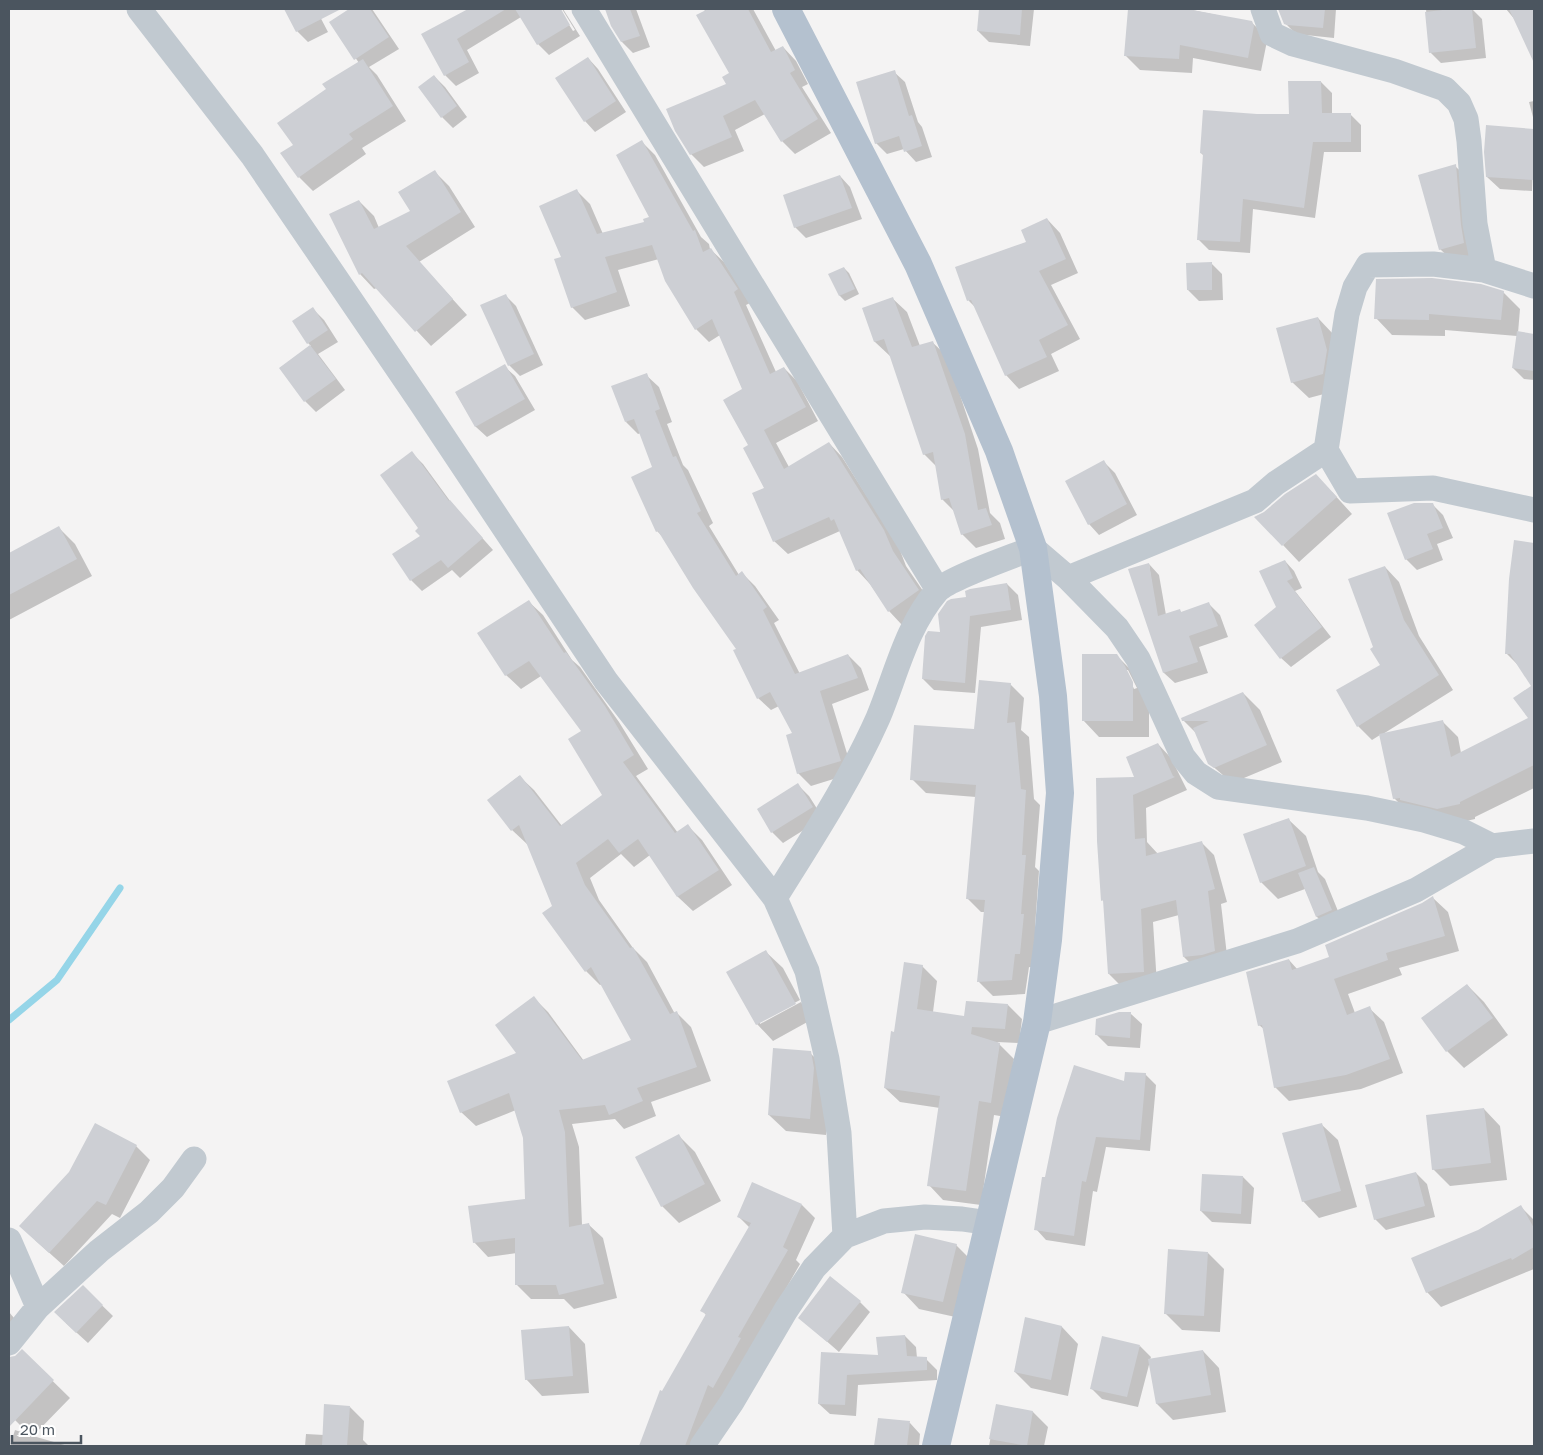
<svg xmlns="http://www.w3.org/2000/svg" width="1543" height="1455" font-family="'Golos Text',sans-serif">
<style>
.shadow{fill:#0003;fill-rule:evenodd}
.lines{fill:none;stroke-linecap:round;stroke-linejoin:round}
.stream{stroke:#95d5e8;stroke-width:7}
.building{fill:#cdcfd4}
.minor{stroke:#c1c9d0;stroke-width:25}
.major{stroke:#b4c1cf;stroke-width:28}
</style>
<rect width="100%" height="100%" fill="#f4f3f3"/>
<path class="shadow" d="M285,9H316L328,32L308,42L297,31Z
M351,9H372L399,49L369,67L377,75L406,121L362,148L366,154L313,191L299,177L294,145L328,89L359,63L331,22Z
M470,9H559L573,31L575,30L562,9H563L580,36L549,55L538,44L521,17L467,50L479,73L456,86L445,75L423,35Z
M606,9H636L650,47L633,53L622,42L612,26Z
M704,9H753L776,51L783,47L796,61L808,84L802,87L831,133L795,154L782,141L765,114L735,130L744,151L704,167L691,154L728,85L731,74Z
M980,9H1034L1030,46L989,42L978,31Z
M1129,9H1187L1251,22L1266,36L1267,41L1261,71L1193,58L1192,73L1140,70L1126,56Z
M1283,9H1336L1334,38L1296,34L1285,23L1282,16Z
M1426,9H1472L1482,19L1486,58L1441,63L1430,52Z
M1506,9H1534V60L1516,21Z
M588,58L598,69L626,112L595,132L585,121Z
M894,72L905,82L918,122L922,127L932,157L916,162L904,149L887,154L876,143Z
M434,76L445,87L467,117L453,128L442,117Z
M1321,82L1332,93V115L1350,114L1361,125V152H1324L1315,218L1253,209L1250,253L1209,250L1198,239L1204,156L1201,153L1257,115H1291Z
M1534,101V121L1529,102Z
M1487,127L1534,131L1532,191L1500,189L1487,177Z
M642,142L655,155L701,237L709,244L710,249L724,262L750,303L746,305L776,372L784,368L797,381L818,421L776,443L789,467L829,443L842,457L898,545L906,566L932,604L902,625L889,611L870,584L857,570L840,531L788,554L774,541L765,488L750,446L743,390L720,335L709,342L696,329L659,259L618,270L630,306L585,320L572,307L562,258L577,191L590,204L603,234L646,223L651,217Z
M1455,166L1472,182L1480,259L1457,265L1440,249Z
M434,171L449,186L475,227L419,262L467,315L431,346L377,288L374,289L360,274L359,201L374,216L379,228L412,212Z
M840,176L850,187L862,219L806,238L795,227Z
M1047,219L1060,233L1078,273L1051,285L1080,339L1051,354L1059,371L1019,389L1006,375L976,308L969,301L956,268L1028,242Z
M1211,263L1222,274L1223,300L1199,301L1188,290Z
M844,268L849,273L859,294L845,301L840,296L830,275Z
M1503,292L1520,309L1518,333L1534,335V380L1524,379L1513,368L1517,336L1445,330V336L1392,335L1376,318Z
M505,295L516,306L543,365L520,376L509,365Z
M892,298L907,312L920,346L932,342L947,356L978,449L990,513L1000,523L1005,539L976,548L962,534L954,511L942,499L936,466L924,454L891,355L890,356L875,342L863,309Z
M313,309L324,320L338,342L318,354L345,390L316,412L305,401L280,368L311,346L308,343Z
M1318,318L1334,335L1339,390L1309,398L1292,382Z
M504,366L515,376L535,410L487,437L476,427L456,393Z
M646,375L659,387L672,422L667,424L683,465L688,470L713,523L709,526L739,575L742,573L755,586L779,620L774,623L800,674L848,655L861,668L869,690L832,704L853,773L811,786L798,773L794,734L779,706L771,710L758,698L737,649L664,538L657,531L654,468L641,433L638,434L626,422Z
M412,453L423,464L453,505L493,550L460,578L452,570L422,591L411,580L422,536Z
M1104,462L1115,473L1137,515L1099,535L1089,524Z
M1332,492L1352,514L1299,562L1283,545Z
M1432,504L1443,515L1453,538L1437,544L1443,560L1417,570L1406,559Z
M59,528L75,544L92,576L9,620V554Z
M1515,541L1534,544V725L1515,698L1532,686L1520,667L1506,653Z
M1285,561L1294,571L1302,588L1295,591L1331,637L1291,667L1281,658L1278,608Z
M1149,564L1159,575L1166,615L1180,611L1182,613L1209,604L1220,615L1228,637L1199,647L1208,673L1175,683L1164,673Z
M1385,567L1399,582L1419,636L1453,690L1383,734L1443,722L1458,737L1461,753L1533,740L1534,742V788L1475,817V819L1453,824L1410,814L1394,798L1380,735L1372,740L1358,726L1382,665L1374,648Z
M1007,584L1018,595L1022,620L981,627L975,693L934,690L923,679L941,633L968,598Z
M528,601L543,615L572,660L580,667L619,722L648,769L636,776L678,833L688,826L702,840L732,885L693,911L678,897L650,855L634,867L621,854L590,878L599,900L633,948L647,962L675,1014L677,1013L691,1027L711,1081L651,1102L656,1116L624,1129L615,1119L572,1124L579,1147L582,1225L588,1224L603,1238L617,1298L574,1309L564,1299H531L517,1285V1253L488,1257L474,1242L526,1200L524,1138L516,1110L476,1126L461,1112L518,1054L534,998L548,1012L584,1061L633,1041L602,984L600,985L586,971L554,906L528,843L527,844L512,830L489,800L519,776L534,790L562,826L604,795L583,732L541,676L521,689L506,675Z
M1116,655L1133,672L1149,700V737H1099L1083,720ZM1126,670H1128L1137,688L1134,689Z
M1010,684L1024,698L1021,730L1029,737L1034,799L1040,805L1035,867L1039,871L1035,927L1037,929L1033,968L1029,967L1025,994L993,996L979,982L985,912H981L967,898L976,797L926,793L912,779L975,730Z
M1243,693L1260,710L1282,762L1232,783L1209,763L1196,733L1183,720Z
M1158,744L1171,758L1187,790L1146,808L1147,842L1158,854L1201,842L1214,855L1227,902L1221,904L1228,964L1197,970L1184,957L1179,915L1153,922L1157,985L1122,987L1109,974L1105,902L1102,900L1136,778Z
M798,785L809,796L823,818L783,843L772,832Z
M1289,820L1306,836L1318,872L1325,879L1342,921L1328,927L1317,917L1305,889L1278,899L1261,882Z
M1433,898L1448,912L1459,951L1399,968L1402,975L1348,994L1355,1013L1369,1008L1384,1022L1403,1073L1361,1089L1289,1101L1275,1087L1265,1030L1259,1025L1289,960L1298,970L1331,958Z
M766,952L783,968L800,1000L760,1021V1024L801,1002L811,1020L773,1041L757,1024Z
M922,966L937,981L933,1012L965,1018L1008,1005L1022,1019L1019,1043L997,1042L1014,1059L1006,1117L994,1115L981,1205L943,1200L929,1185L940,1108L900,1102L885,1088L895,1033Z
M1467,985L1484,1002L1508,1035L1464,1068L1447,1051L1422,1018Z
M1131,1014L1142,1024L1140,1048L1108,1046L1097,1035Z
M810,1053L827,1069L830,1086L826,1135L786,1131L769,1115Z
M1145,1074L1156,1085L1150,1151L1106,1147L1097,1192L1093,1191L1085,1246L1046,1240L1036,1229L1046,1178L1126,1083Z
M1484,1109L1500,1126L1507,1180L1450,1186L1433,1169Z
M1321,1124L1338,1140L1357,1207L1319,1218L1303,1201Z
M679,1136L695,1152L721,1201L679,1223L662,1206Z
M136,1146L150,1160L120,1218L112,1214L64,1266L35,1240Z
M1416,1173L1427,1184L1435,1217L1386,1230L1375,1219Z
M1243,1177L1254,1188L1251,1224L1212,1222L1201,1211Z
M802,1205L815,1218L796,1260L800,1264L751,1350L702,1446H640L660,1392L663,1393L706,1315L702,1310L750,1228L738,1216Z
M1521,1207L1534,1220V1269L1441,1307L1427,1292L1479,1232Z
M956,1245L973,1262L960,1318L919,1309L903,1292Z
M1208,1253L1224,1269L1220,1332L1182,1330L1165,1313Z
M83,1287L113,1316L88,1343L66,1323Z
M860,1302L870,1312L839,1352L800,1318Z
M9,1312L14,1318L9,1325Z
M1026,1319L1062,1327L1078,1344L1068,1396L1031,1388L1015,1372Z
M569,1327L585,1344L589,1393L542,1396L526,1379Z
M905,1336L916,1347L917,1358L926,1359L937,1370V1380L858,1385L856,1416L830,1414L819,1404L822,1353L879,1356Z
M1140,1346L1151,1357L1150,1360L1203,1351L1219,1368L1226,1412L1173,1420L1157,1404L1150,1361L1138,1407L1102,1399L1091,1388Z
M22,1351L70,1398L33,1436L68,1446H10L15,1430L30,1435L9,1414V1358L15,1357Z
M997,1405L1033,1412L1048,1427L1044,1446H989Z
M350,1407L364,1421L363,1440L369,1446H305L306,1434L324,1435Z
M879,1419L910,1423L920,1434L919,1446H876Z"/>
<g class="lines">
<path class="stream" d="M9,1020L57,980L120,888"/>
</g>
<path class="building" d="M284,9H341L296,32Z
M349,9H370L389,37L354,60L329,22Z
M468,9H506L457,39L469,62L444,76L421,34Z
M515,9H561L570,25L537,45Z
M605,9H630L640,36L621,42L611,26Z
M708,9H748L771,52L783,46L795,70L790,73L818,119L781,142L755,100L723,116L732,137L690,155L675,131L666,109L726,84L722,77L729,73L696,15Z
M979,9H1022L1020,35L977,31Z
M1128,9H1187L1252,21L1254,26L1248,58L1180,45L1179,59L1124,56Z
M1278,9H1325L1323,28L1287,25L1284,24Z
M1451,9H1472L1476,48L1429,53L1425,12Z
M1509,9H1534V63Z
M588,57L616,101L584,122L555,78Z
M363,59L393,106L349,134L353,139L298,178L280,153L293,145L277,123L326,89L322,84Z
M895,70L909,116L912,115L922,146L904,152L899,136L875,144L856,82Z
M434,75L457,106L441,118L418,87Z
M1288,81H1321L1322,113H1351V142H1313L1304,208L1243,199L1240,242L1197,240L1203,154L1200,153L1203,110L1257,114H1289Z
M1486,125L1534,129V180L1486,177L1484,152Z
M642,140L693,231L695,230L703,252L711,248L738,289L734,292L770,374L784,367L806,407L764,430L784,469L829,442L884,530L893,551L919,590L888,612L860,569L856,571L834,519L831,521L829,517L773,542L752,493L764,488L743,448L748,445L723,400L742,389L712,319L695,330L665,281L652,245L605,257L617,292L571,308L554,259L561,257L539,206L577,189L597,234L644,222L643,219L649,217L616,155Z
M1456,164L1461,225L1464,243L1439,250L1418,175Z
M435,170L461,212L406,246L453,299L415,332L362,273L359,275L329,214L359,200L374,229L410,211L398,192Z
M840,175L852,208L794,228L783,195Z
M1047,218L1066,259L1039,271L1068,325L1039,340L1047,357L1005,376L971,300L967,301L955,267L1026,242L1021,230Z
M1212,262V290H1187L1186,263Z
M844,267L855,289L839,296L828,274Z
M1432,278L1481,284L1504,291L1501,320L1429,314V320L1374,319L1376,279Z
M506,294L534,354L508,366L480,305Z
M893,297L912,347L933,341L965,434L978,510L986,508L992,525L961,535L949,498L941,500L933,452L923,455L884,339L874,342L862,308Z
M313,307L328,330L307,344L292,321Z
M1318,317L1327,350L1323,374L1291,383L1276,328Z
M1517,331L1534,334V371L1512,368Z
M310,345L336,379L304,402L279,368Z
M505,364L525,399L475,427L455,392Z
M647,373L660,409L655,411L673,457L676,456L701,511L697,513L736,576L742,571L767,607L763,610L795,674L848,654L858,678L820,691L841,761L797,774L786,735L792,733L770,692L757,699L733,650L736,649L693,588L658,531L656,532L631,477L652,467L634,419L625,422L611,386Z
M412,451L449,501L450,500L483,538L448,568L441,560L410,581L392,554L420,536L415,531L418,528L380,475Z
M1104,460L1127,504L1088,525L1065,481Z
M1316,474L1337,497L1282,546L1254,517L1264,512L1285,494Z
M1414,503H1433L1443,528L1427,534L1433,549L1405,560L1387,513Z
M59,526L77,559L9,595V553Z
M1514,540L1534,543V765L1460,802V804L1437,809L1400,800V798L1393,799L1379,734L1443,720L1451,757L1528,718L1513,698L1531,686L1510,654H1505L1509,579Z
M1285,560L1293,578L1287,581L1322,627L1280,659L1254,625L1276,607L1259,571Z
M1149,563L1158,616L1180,609L1181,612L1209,602L1218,626L1189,636L1198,662L1163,673L1128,569Z
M1385,566L1404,620L1439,675L1357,727L1336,690L1380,665L1370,649L1373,647L1348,579Z
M1007,583L1011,610L970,616L965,683L922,679L925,636L928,631L940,632L938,614L947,601L951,599L966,597L965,591L970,589Z
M529,600L564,653L566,652L605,706L634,755L623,762L675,833L688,824L719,870L677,897L638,839L619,853L608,839L576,863L585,885L630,948L633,947L670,1014L677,1011L697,1067L637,1088L643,1101L609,1115L605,1105L559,1110L565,1132L569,1227L589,1223L604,1284L559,1295L556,1285H515V1238L473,1243L468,1206L525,1199L523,1138L509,1093L460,1113L447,1081L516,1053L495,1025L534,996L582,1060L631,1040L591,967L585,972L542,913L552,906L519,825L511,831L487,800L520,775L560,826L602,795L568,739L581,731L529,661L505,676L477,633Z
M1082,654H1117L1125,666L1133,682V721H1082Z
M979,680L1011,683L1007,723L1015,722L1021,789L1026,790L1022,855H1026L1021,914H1024L1020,954H1015L1012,980L977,982L985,900L966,899L976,785L910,780L914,725L974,729Z
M1243,692L1267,745L1214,768L1208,764L1193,728L1209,721H1182L1181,718Z
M1158,743L1173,776L1175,777L1133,795L1135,839L1145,838L1146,856L1202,841L1215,889L1208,891L1215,951L1202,955L1183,957L1176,900L1141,909L1144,972L1108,974L1103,900L1101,901L1097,841L1096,778L1134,777L1126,757Z
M798,783L813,807L771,833L757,809Z
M1289,818L1306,866L1260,883L1243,834Z
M1314,867L1332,910L1316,917L1298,873Z
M1433,896L1445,936L1386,953L1388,960L1334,979L1347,1015L1370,1006L1390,1059L1346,1075L1274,1088L1262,1025L1258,1026L1246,972L1289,959L1292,970L1329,957L1325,945L1422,903Z
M766,950L796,1004L756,1025L726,972Z
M904,962L923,965L917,1009L964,1016L966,1001L1008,1004L1005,1029L972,1027L971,1034L1000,1043L991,1103L979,1101L966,1191L927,1186L940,1096L884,1088L891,1031L894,1032Z
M1467,984L1493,1018L1446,1052L1421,1018Z
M1119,1012H1131L1130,1038L1095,1035L1096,1019Z
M773,1048L811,1051L814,1068L810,1119L768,1115Z
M1074,1065L1124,1081L1125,1072L1146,1073L1140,1140L1096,1137L1086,1182L1082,1181L1074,1236L1034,1230L1042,1177H1045L1057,1118Z
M1484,1108L1491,1163L1432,1170L1426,1115Z
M95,1123L137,1145L106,1205L97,1201L49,1253L19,1226L69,1172Z
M1322,1123L1341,1191L1302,1202L1282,1133Z
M679,1134L705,1184L661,1207L635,1157Z
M1416,1172L1425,1206L1374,1220L1365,1185Z
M1202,1174L1243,1176L1241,1214L1200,1211Z
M752,1182L802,1204L783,1247L788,1250L738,1337L741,1338L713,1388L708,1385L685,1446H639L660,1390L662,1391L706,1314L700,1311L751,1223L737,1217Z
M1521,1205L1534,1228V1247L1512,1260L1511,1258L1426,1293L1411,1258L1478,1230Z
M915,1234L957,1244L943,1302L901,1293Z
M1168,1249L1208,1252L1204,1316L1164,1314Z
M830,1276L861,1301L827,1342L798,1318Z
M83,1285L103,1305L76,1333L54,1312Z
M1025,1317L1062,1326L1051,1380L1014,1372Z
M569,1326L573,1376L525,1380L521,1330Z
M905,1335L907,1356L927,1357V1370L847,1375L845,1405L818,1404L821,1352L878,1355L876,1337Z
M1102,1336L1140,1345L1127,1397L1090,1389Z
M22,1349L54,1380L9,1427V1357L15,1356Z
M1203,1350L1211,1395L1156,1404L1148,1359Z
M324,1404L350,1406L347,1446H322Z
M996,1404L1033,1411L1027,1446L989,1439Z
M878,1418L910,1421L907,1446H874Z"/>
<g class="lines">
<path class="minor" d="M139,9L252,155L421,403L606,681L775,898L807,971L827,1059L839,1133L845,1236
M584,9L938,590
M1263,9L1272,34L1293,44L1394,71L1445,89L1459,103L1466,119L1469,141L1475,224L1484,270L1433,264L1368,265L1355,287L1347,314L1326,450
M1484,270L1534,286
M1068,578L1255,501L1276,483L1326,450L1350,491L1433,488L1534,510
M775,898C811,840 850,781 878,718C896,675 906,627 937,591C949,578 1014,556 1033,548L1068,578L1117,628L1138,659L1183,757L1196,773L1218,787L1367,808L1424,820L1464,832L1492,846
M1037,1022L1297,941L1416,890L1492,846L1534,841
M9,1240L38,1307
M9,1343L38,1307L99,1251L149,1212L173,1188L194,1159
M702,1446L732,1402L786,1310L814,1268L845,1236L884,1221L925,1217L962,1219L990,1223"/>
<path class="major" d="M786,9L918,264L999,451L1033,548L1053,696L1060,793L1048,940L1037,1022L936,1446"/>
</g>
<rect width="1543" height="1455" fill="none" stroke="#4b555f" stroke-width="20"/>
<path d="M12 1435v8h69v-8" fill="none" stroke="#4b555f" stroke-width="2.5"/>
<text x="20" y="1435" font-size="15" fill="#4b555f" stroke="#ffffff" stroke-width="4" paint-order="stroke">20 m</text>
</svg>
